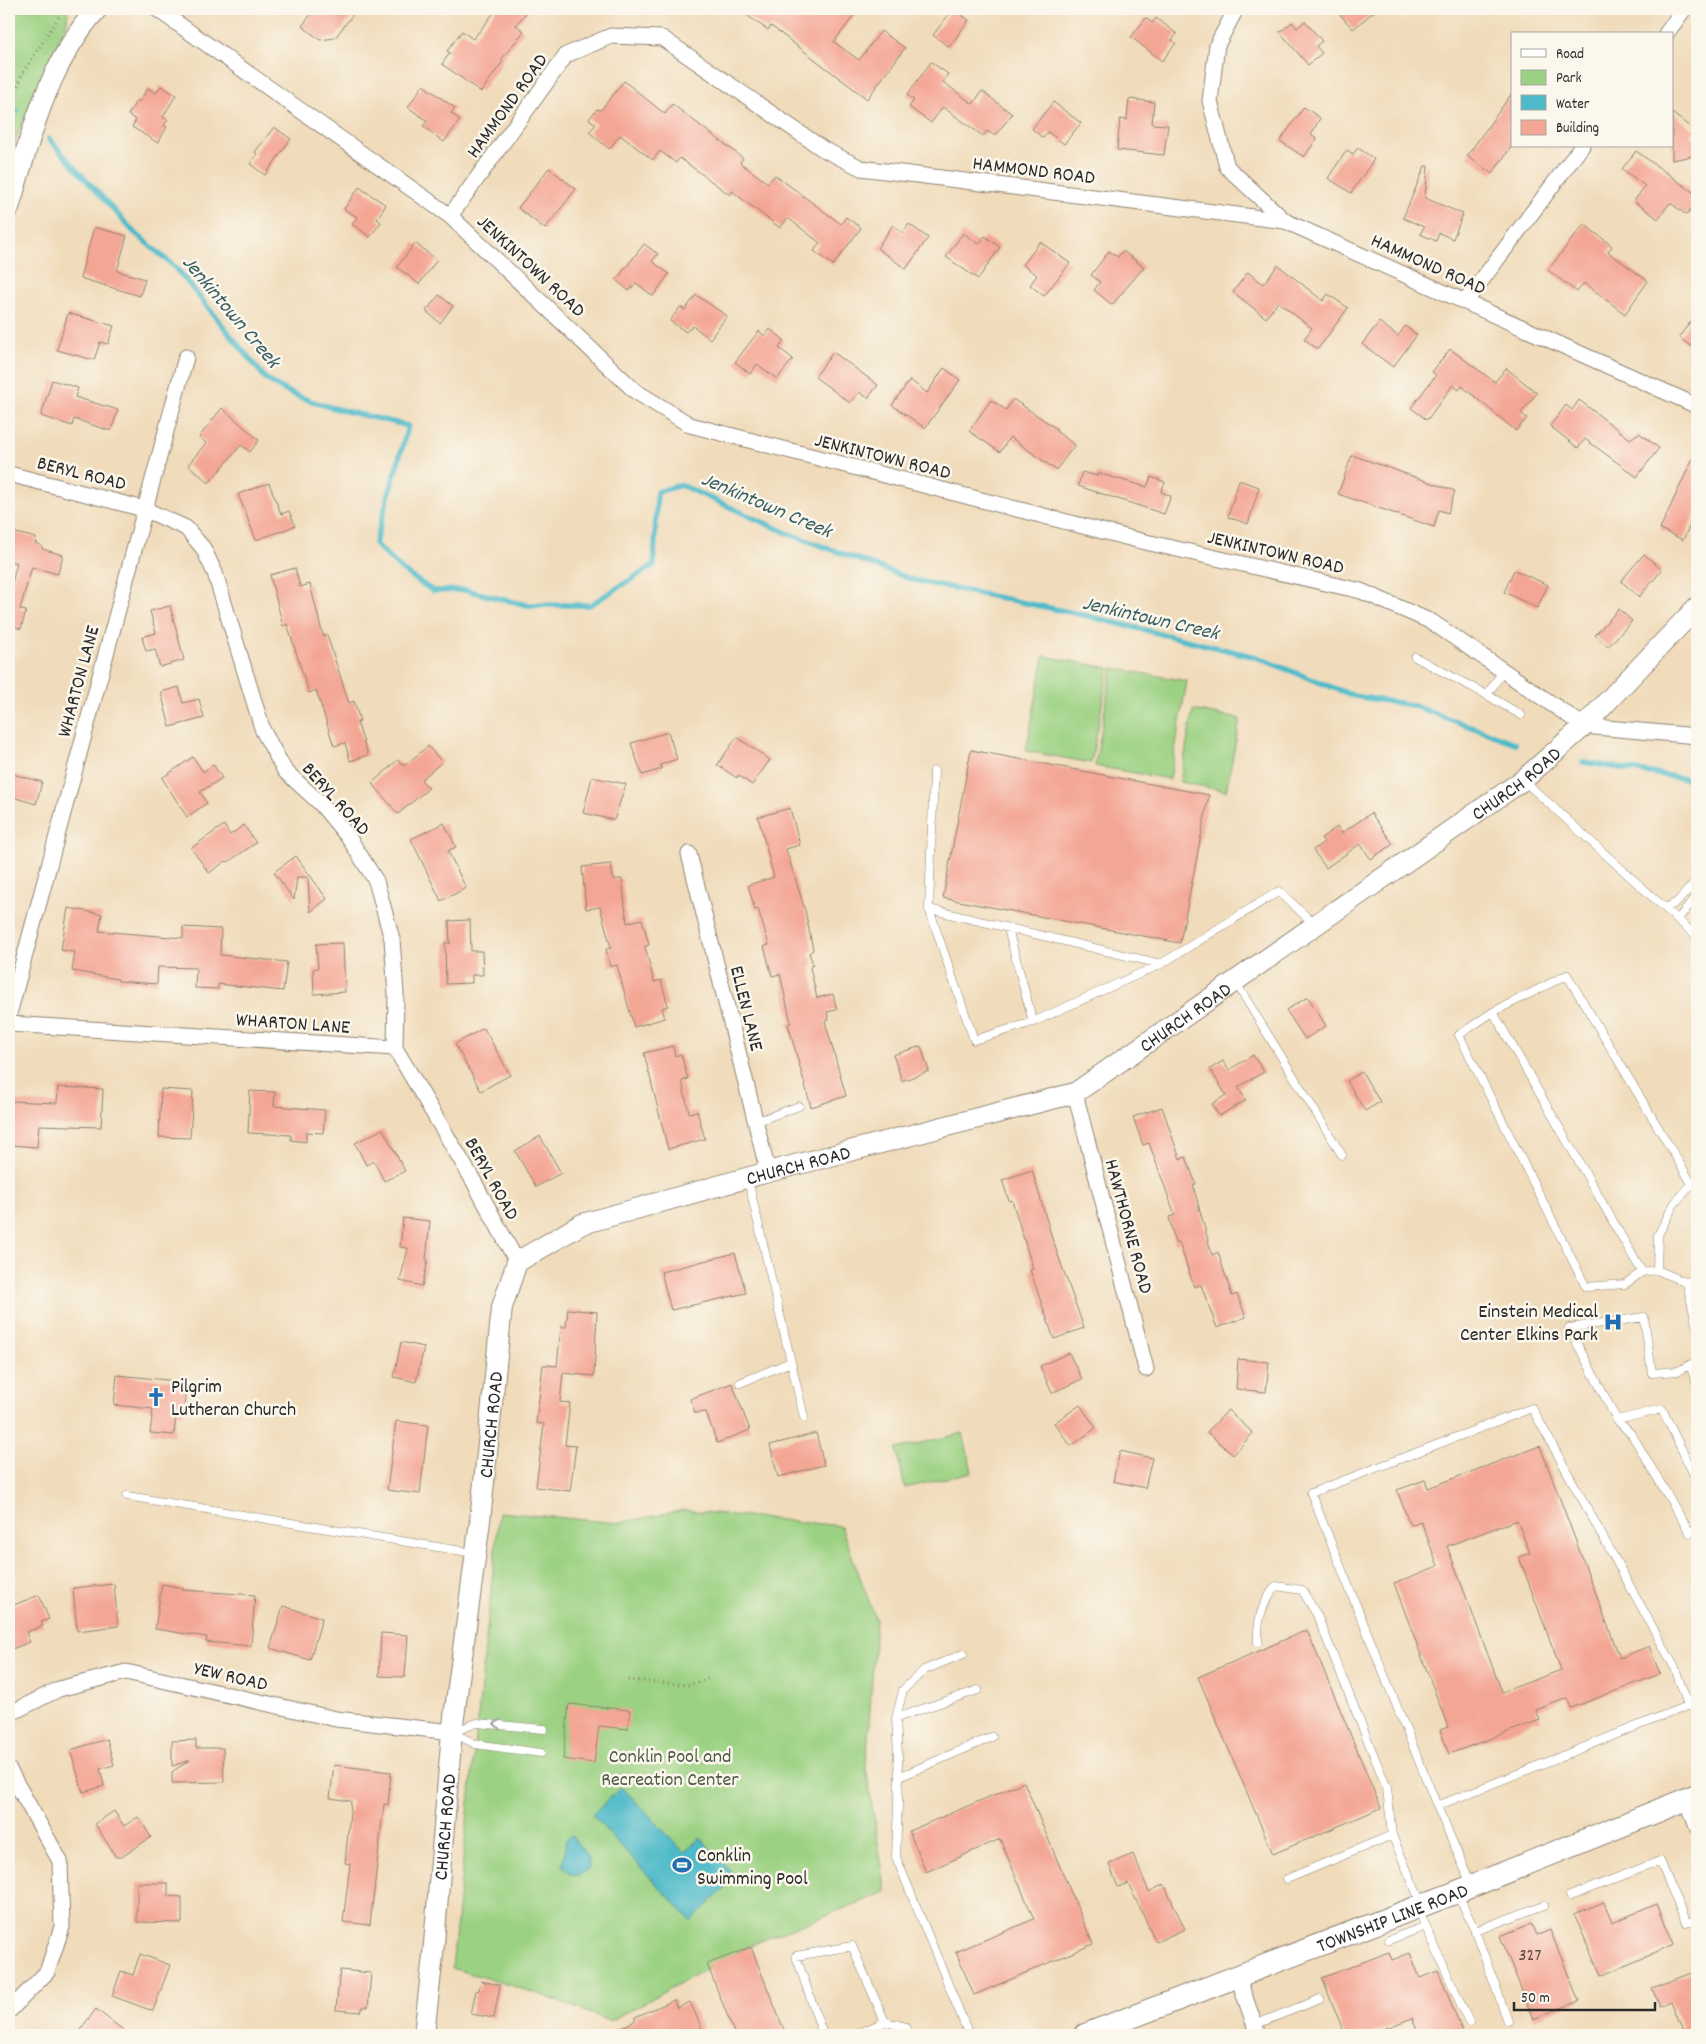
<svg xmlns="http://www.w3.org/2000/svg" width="1706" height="2044" font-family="Dekko,sans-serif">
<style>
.green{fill:#9bd182;stroke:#637e56}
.water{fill:#4ebac9;stroke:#3c727a}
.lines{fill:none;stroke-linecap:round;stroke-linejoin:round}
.stream{stroke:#4ebac9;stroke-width:5.5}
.building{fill:#f4a694;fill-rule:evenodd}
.lane-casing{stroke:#8e8372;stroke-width:9}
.street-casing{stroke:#8e8372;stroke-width:17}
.secondary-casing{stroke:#8e8372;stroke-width:22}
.primary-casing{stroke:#8e8372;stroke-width:24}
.path{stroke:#8e8372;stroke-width:3;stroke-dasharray:1 4;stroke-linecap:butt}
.lane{stroke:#fff;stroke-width:8}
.street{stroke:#fff;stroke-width:15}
.secondary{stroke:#fff;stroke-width:20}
.primary{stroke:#fff;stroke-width:22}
.oneway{stroke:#a0a0a0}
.labels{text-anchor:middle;stroke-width:5;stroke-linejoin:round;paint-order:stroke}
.number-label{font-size:18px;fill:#5d4a45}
.street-label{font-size:20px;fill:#2b2b2b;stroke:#fbf7ec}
.poi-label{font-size:20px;fill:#2b2b2b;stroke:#fbf7ec;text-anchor:start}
.park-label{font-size:20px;fill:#4d5d45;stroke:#fbf7ec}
.water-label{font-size:21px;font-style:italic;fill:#375d62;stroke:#fbf7ec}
</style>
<rect width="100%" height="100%" fill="#fbf7ec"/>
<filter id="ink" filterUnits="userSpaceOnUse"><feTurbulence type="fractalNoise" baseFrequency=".02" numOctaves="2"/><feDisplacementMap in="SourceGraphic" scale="10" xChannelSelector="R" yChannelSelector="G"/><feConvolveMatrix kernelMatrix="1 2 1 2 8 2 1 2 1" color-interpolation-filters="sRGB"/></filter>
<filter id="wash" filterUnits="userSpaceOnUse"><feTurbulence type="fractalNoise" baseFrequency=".0096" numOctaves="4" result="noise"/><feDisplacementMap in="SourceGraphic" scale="20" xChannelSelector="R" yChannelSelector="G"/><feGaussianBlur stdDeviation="1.12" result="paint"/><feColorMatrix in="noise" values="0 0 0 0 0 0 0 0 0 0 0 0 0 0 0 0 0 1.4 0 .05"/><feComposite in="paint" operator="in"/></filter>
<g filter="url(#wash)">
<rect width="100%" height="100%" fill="#f0dbba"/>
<path class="green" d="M9,9H68L67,23L15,140L9,162Z
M1044,656L1109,668L1091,763L1026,751Z
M1112,668L1187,681L1170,779L1095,766Z
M1193,710L1240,719L1226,791L1180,782Z
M963,1433L972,1472L905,1488L896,1449Z
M684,1510L841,1526L876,1620L866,1768L886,1892L753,1944L610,2021L539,1994L452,1968L499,1512L619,1523Z"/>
<path class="water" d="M622,1787L684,1852L700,1838L736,1877L691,1921L592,1815Z
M571,1835L589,1858V1868L580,1875L570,1874L563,1866L566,1840Z"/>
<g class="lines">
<path class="stream" d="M9,107L17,111
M49,139L133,231L176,268L266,379C303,406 363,414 408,426L375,544L402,570L433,591L465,590L527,605H590L654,565L657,492L681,485L787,533L913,580L1079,614L1256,657L1354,696L1411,705L1515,743
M1583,762L1688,779L1697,778"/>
</g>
<g id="blocks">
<path class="building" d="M315,9H357L335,38L320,40L302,26Z
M497,9H529L516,25L524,31L501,60L503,61L481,92L442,64L450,53L447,51L462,31L473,39Z
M738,9H859L834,42L859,60L881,31L905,48L867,99L771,26L768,30Z
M953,9L969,20L949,47L933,35Z
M1335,9H1377L1353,29Z
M1146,18L1152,23L1156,18L1177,34L1172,40L1176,43L1162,61L1131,37Z
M1305,21L1322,41L1316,46L1322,53L1308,65L1280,32L1292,22L1297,28Z
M931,62L948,74L943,82L973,104L982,91L1012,114L995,136L987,131L983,136L943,107L931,123L909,107L914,100L907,95Z
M624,81L665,114L672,104L743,158L740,163L768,183L775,175L841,224L846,217L861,228L833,265L814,251L820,243L788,218L780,228L732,191L730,195L680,158L676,163L660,151L653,160L620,135L609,149L589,132L596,124L589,119L597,109L601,110Z
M423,85L455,108L451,113L460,120L444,142L423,126L427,121L408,107Z
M161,86L176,95L163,117L168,120L164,125L167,127L158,143L132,127L136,120L128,115L137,100L139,102L148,88L156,93Z
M1512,93V146L1492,174L1467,156Z
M1129,99L1154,102L1152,124L1168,125L1164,155L1117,150L1120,119L1127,120Z
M1053,102L1081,123L1064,144L1048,132L1043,138L1032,129Z
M1304,107L1320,118L1311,135L1317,139L1304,157L1280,141Z
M1672,113L1694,130L1690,135L1697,141V150L1692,156L1672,160Z
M274,127L291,139L265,175L250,164L257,154L255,152Z
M1358,148L1374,159L1351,193L1328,178L1347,150L1353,154Z
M1636,151L1697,195V201L1687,215L1670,203L1658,219L1634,201L1645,186L1622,169Z
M1425,166H1428L1425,198L1463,214L1453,239L1439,233L1436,241L1420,234L1424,227L1403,218Z
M549,168L576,189L545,229L518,208Z
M359,187L386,205L377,219L381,222L370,237L352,224L357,217L344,209Z
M909,224L928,238L906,269L877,248L893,225L903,233Z
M1584,224L1612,246L1608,252L1648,281L1625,314L1584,283L1577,292L1548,270Z
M94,227L127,236L117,271L145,279L140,296L80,278Z
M963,233L979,244L985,236L1000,247L978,279L946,257Z
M1040,242L1070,263L1044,296L1030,285L1037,275L1023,265Z
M415,243L437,260L419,284L397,267Z
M644,244L658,254L652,261L669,274L653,296L636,283L629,291L616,280Z
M1109,251L1118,257L1123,251L1144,267L1112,305L1094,290L1100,282L1091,275Z
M1278,265L1323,301L1328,294L1348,308L1318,349L1304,339L1312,328L1278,302L1266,318L1233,292L1248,272L1263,284Z
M439,295L453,306L440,323L426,311Z
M696,295L727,316L710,339L693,326L686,332L670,321L680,307L685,310Z
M68,313L114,326L108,344L100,342L94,360L57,350Z
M1697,313V337L1690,346L1679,337Z
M1379,322L1398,336L1405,326L1417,335L1393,367L1362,344Z
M770,329L784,340L779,348L793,359L777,379L757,364L750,374L735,362L759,331L765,336Z
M1450,349L1495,382L1506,368L1537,393L1521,413L1527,418L1516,431L1462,386L1459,390L1453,385L1427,420L1411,408L1436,375L1432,372Z
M833,352L878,385L868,398L859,392L850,403L815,377Z
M944,368L960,380L925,428L892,405L910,380L927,393Z
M52,380L78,388L75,397L118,410L111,431L74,419L72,426L41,416Z
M1013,399L1057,429L1056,431L1075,445L1056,470L1010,437L1000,452L969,431L991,400L1006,410Z
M1579,400L1630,439L1639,433L1659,448L1637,477L1585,439L1578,448L1550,426L1566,405L1572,410Z
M222,408L259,440L250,452L241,445L209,483L188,465L206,443L199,437Z
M1697,449V510L1683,540L1660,529Z
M1352,455L1455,491L1448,513L1439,510L1434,527L1338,494Z
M1082,472L1097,476V473L1147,487L1151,477L1165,482L1161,492L1171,496L1164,514L1078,486Z
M1239,480L1259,487L1248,524L1228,517Z
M269,483L281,514L289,511L295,526L256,540L238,494Z
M9,531L36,538L35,543L42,546V549L63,555L58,574L32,567L20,609L26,611L21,629L15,627L13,633H9V595L17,563L9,561Z
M1644,554L1662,570L1639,597L1621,581Z
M295,568L300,587L310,584L323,636L327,635L349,703L354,701L360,721L357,722L368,755L350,761L345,743L334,746L316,690L309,693L287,624L283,626L270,575Z
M1514,570L1548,585L1537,608L1504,592Z
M170,606L184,660L160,667L155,649L146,651L142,637L156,633L150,611Z
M1619,609L1632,621L1608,647L1595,635Z
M179,687L183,703L199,699L204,718L170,727L161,692Z
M668,732L677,759L660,765L662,769L642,775L631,743Z
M737,737L770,760L752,785L738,775L737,778L717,765Z
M428,746L442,762L421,780L429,788L398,814L372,783L398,760L404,766Z
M971,750L1209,795L1180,943L943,898Z
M193,757L203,772L213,764L222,778L200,792L207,803L187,817L162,778Z
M9,773L42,782L36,804L9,796Z
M592,777L626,784L614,820L583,813Z
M790,808L800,845L786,849L805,910L813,950L809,953L813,964L810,967L817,998L833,994L837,1010L827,1012L829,1020L825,1021L846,1096L811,1107L788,1024L791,1023L780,974L772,976L764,946L769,945L758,909L755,910L748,885L774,877L758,817Z
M1371,813L1393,844L1371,859L1360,844L1326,868L1313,850L1324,842L1321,838L1337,827L1342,833Z
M444,823L456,847L448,851L466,888L441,901L411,839Z
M224,825L230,835L244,825L256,843L228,862L226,861L209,873L191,848Z
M296,856L327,899L310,912L308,877H297L294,900L274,872Z
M611,864L613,879H622L627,923L642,919L649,945L645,946L654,982L661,980L668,1006L662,1008L665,1018L634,1027L617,965L610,967L606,949L611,948L600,907L586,909L582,867Z
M68,908L102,914L99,931L183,938V927L221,929L220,955L287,962L283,991L218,984V989L195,988L196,968L158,967L157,984L118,981V979L72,971L75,952L61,950Z
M470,920L471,951H482L483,975H472V983L446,984L445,942L450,944L449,921Z
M343,943L345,992L314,994L313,969L318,968L316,944Z
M1308,997L1326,1026L1305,1039L1286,1010Z
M484,1028L510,1075L481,1091L455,1044Z
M673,1046L675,1056L681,1054L688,1079L682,1081L689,1113L697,1111L705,1139L668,1149L644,1053Z
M921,1046L929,1071L902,1081L893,1055Z
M1253,1055L1264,1072L1238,1087L1246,1100L1219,1116L1212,1104L1226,1095L1210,1069L1223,1061L1229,1070Z
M1362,1072L1380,1102L1365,1111L1347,1081Z
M58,1087L103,1089L101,1127L39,1125L37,1147L9,1145V1101L57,1103Z
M161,1089L193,1091L190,1138L159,1137Z
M250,1091L275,1092L274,1106L325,1110L323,1133L306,1132V1142L291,1140V1135L248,1133Z
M1162,1107L1180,1159L1186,1157L1196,1184L1193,1185L1212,1255L1218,1252L1232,1296L1237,1294L1246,1317L1217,1328L1201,1285L1194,1287L1179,1242L1175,1243L1169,1217L1175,1215L1149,1143L1143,1145L1133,1117Z
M383,1129L405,1171L384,1181L374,1161L366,1165L355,1143Z
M540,1136L561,1173L536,1187L515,1151Z
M1032,1170L1052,1238L1084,1328L1054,1339L1030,1270L1033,1269L1012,1200L1009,1201L1002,1180Z
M403,1218L430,1221L426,1259L428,1260L422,1286L400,1281L408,1248L400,1247Z
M735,1253L746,1293L671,1310L661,1272Z
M568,1309L597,1312L594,1376L563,1373L560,1402L570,1403L565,1445L576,1446L570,1491L536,1487L544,1424L536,1423L543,1365L557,1366L561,1327H566Z
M401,1342L424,1347L416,1382L394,1377Z
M1069,1353L1082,1379L1052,1393L1040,1366Z
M1238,1359L1269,1362L1266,1392L1236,1389Z
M117,1375L187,1382L183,1414H176L174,1435L150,1433L153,1409L114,1405Z
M732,1383L750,1430L717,1443L706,1412L695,1413L690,1399Z
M1080,1405L1096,1428L1071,1446L1054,1423Z
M1228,1410L1253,1433L1233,1455L1207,1432Z
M396,1421L428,1425L420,1494L387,1490Z
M816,1433L824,1465L778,1477L770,1445Z
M1540,1446L1620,1658L1649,1646L1660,1674L1571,1708L1567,1698L1536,1710L1540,1720L1449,1754L1440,1730L1448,1727L1394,1583L1438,1566L1421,1521L1410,1525L1397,1490L1425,1480L1428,1488ZM1517,1520L1530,1553L1519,1557L1561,1670L1502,1692L1447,1546Z
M1120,1451L1152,1458L1145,1488L1113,1481Z
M114,1584L118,1626L77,1631L73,1588Z
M162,1584L183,1588L182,1590L255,1595L251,1646L206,1642L207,1637L155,1629Z
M39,1595L49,1619L41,1622L43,1626L26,1632L30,1642L12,1649L9,1641V1607Z
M283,1606L322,1618L310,1660L270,1648Z
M1307,1630L1381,1808L1273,1854L1198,1677Z
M381,1633L408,1635L405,1677L379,1676Z
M569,1704L630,1710L628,1729L599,1726L594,1763L563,1759Z
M107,1739L114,1765L100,1769L104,1786L83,1792L70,1750Z
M196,1740V1748H223L224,1782L172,1783V1772L190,1760L172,1766V1741Z
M334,1765L391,1772L388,1805L384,1804L370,1925L343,1922L350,1864L345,1863L351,1801L330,1798Z
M1024,1782L1093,1944L974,1995L956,1952L1034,1919L1000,1839L926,1872L909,1831Z
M114,1811L124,1826L138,1817L151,1837L122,1857H116L95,1824Z
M1133,1854L1149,1892L1164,1884L1185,1929L1156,1942L1128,1883L1118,1887L1109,1864Z
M137,1883H168V1896L182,1897V1923L137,1922Z
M1604,1902L1612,1923L1657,1904L1674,1945L1601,1976L1574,1914Z
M1531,1924L1536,1936L1550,1930L1579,2001L1533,2019L1500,1936Z
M751,1947L786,2035H735L707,1964Z
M1389,1952L1392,1960L1410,1953L1420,1978L1438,1971L1464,2035H1419L1412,2018L1368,2035H1345L1322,1978Z
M140,1954L170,1965L153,2011L112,1996L121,1971L133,1975Z
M340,1970L371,1973L368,2007H363L361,2012L336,2010Z
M1697,1971V2035H1685L1671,2001L1659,2006L1652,1988Z
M481,1981L500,1985L494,2018L471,2014L476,1991L479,1990Z
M674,2000L677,2008L690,2002L705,2035H605L635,2021V2017Z
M96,2009L110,2020L130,2035H76Z"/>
</g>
</g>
<g filter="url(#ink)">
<use href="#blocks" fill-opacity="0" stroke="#8e8372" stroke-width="1"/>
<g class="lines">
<g class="lane-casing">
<path id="lane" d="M1415,657L1487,695L1503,671
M1487,695L1521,715
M934,771L929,909L974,1040L1033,1022L1161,964L1279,891L1314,924
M1524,781L1697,937
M1666,908L1677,902L1697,880
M929,909L1161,964
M1677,920L1697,896
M1008,929L1033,1022
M1236,983L1342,1155
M1493,1012L1459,1035L1586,1287L1625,1284L1642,1272
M755,1122L799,1106
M748,1180L804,1417
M1657,1270L1642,1272L1493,1012L1567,975L1692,1184L1674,1204L1658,1235L1657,1270L1687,1283
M1697,1277L1687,1283L1697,1328
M1697,1361L1678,1371L1652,1373L1644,1317L1569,1328L1617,1420L1632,1435L1690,1533L1697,1527
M1690,1365L1697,1383
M740,1383L791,1362
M1617,1420L1662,1409L1697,1481
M127,1496L474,1553
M1258,1642C1257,1620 1262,1603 1276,1586L1302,1590L1317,1615L1387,1788L1392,1835
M896,1718L903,1690L924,1670L963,1654
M455,1731L477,1723L544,1729
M454,1733L475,1744L541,1753
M899,1777L896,1718L978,1690
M1437,1806L1311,1493L1532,1408L1675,1668L1688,1706
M1287,1879L1392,1835L1421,1903
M1471,1884L1437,1806L1697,1702
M1458,1894L1475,1931L1508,2021
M1570,1896L1660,1861L1686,1923L1697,1919
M1418,1909L1469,2022
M1475,1931L1544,1905
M1389,1940L1426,1926
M1254,2025L1320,1999
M823,2035L796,1956L852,1946L885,2022
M855,2035L885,2022L906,2027L909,2035
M969,2035L896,1857L899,1777L992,1737"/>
</g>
<g class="street-casing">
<path id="street" d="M157,9L450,216L635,391L690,425L1137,540L1361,591L1432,622L1584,726L1697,736
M1236,9L1217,45L1210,101L1227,167L1285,221
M1666,34L1684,9
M450,216L566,55L611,36L662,38L823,149L861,168L1285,221L1697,406
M1466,301L1582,146
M9,474L144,509L186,528L203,548L215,573L263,731L285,771L321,804L349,838L376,881L392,939L396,994L395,1048L474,1182L517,1262
M689,854L768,1172
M9,1014L186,357
M9,1024L395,1048
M1075,1093L1146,1369
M9,1714L59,1689L126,1672L336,1719L452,1732
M9,1770L60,1861L62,1927L47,1972L9,2011
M1687,1799L1697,1827
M1238,1977L1258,2035"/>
</g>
<g class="secondary-casing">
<g id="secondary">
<path d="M9,208C29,140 48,63 97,9"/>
<path id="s1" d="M424,2035L433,1955L452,1732L480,1521L502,1307L517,1262L582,1224L768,1172L1075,1093L1523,780L1584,726L1697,607"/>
</g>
</g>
<g class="primary-casing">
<g id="primary">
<path id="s2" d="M1085,2035L1457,1892L1697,1795"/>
</g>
</g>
<path class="path" d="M9,115L22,74L64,9
M628,1680L689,1685L711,1678"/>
<use href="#lane" class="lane"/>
<use href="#street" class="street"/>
<use href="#secondary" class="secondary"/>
<use href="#primary" class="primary"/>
</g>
<defs><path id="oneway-chevron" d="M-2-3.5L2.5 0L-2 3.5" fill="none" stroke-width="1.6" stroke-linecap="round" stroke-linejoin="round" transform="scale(1.25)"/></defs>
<use class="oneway" href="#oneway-chevron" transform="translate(497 1724) rotate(-177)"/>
</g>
<defs>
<g id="hospital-bare" transform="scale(1.5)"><path d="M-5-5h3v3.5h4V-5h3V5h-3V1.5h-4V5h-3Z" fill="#1f6fb2" stroke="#fbf7ec" stroke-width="2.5" paint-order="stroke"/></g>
<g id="church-bare" transform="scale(1.5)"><path d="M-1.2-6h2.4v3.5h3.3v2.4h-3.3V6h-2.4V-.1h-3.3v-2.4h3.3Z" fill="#1f6fb2" stroke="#fbf7ec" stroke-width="2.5" paint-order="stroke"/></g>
<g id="stadium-bare" transform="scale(1.5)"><path d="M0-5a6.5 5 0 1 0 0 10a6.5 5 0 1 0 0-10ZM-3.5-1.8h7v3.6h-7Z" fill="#1f6fb2" stroke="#fbf7ec" stroke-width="2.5" paint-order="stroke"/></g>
</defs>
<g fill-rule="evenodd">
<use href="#hospital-bare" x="1613" y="1322"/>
<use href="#church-bare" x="156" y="1397"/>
<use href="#stadium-bare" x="682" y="1865"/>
</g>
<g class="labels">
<g class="number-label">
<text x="1530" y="1960">327</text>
</g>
<g class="street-label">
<text transform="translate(506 105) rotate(-54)" y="7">HAMMOND ROAD</text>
<text transform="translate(1034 169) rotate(7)" y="7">HAMMOND ROAD</text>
<text transform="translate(1429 263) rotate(24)" y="7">HAMMOND ROAD</text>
<text transform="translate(532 265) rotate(43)" y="7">JENKINTOWN ROAD</text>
<text transform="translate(883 455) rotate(14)" y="7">JENKINTOWN ROAD</text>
<text transform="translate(82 472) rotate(14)" y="7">BERYL ROAD</text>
<text transform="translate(1276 551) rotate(13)" y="7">JENKINTOWN ROAD</text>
<text transform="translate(77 681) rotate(-75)" y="7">WHARTON LANE</text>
<text dy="7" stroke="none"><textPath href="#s1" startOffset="1904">CHURCH ROAD</textPath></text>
<text transform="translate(337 798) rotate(48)" y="7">BERYL ROAD</text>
<text transform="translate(748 1008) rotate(76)" y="7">ELLEN LANE</text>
<text dy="7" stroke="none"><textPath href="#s1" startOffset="1499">CHURCH ROAD</textPath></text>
<text transform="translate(293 1022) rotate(4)" y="7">WHARTON LANE</text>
<text dy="7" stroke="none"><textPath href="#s1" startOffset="1079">CHURCH ROAD</textPath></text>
<text transform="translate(493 1178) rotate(61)" y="7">BERYL ROAD</text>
<text transform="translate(1130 1226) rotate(75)" y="7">HAWTHORNE ROAD</text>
<text dy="7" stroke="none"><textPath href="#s1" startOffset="614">CHURCH ROAD</textPath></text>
<text transform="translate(231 1675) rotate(13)" y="7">YEW ROAD</text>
<text dy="7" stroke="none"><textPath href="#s1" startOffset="209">CHURCH ROAD</textPath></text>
<text dy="7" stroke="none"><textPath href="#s2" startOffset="329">TOWNSHIP LINE ROAD</textPath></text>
</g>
<g class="poi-label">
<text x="1598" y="1317" text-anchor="end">Einstein Medical<tspan x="1598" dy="23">Center Elkins Park</tspan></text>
<text x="171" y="1392">Pilgrim<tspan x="171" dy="23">Lutheran Church</tspan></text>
<text x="697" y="1861">Conklin<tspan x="697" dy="23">Swimming Pool</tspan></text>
</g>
<g class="park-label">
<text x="670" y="1762">Conklin Pool and<tspan x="670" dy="23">Recreation Center</tspan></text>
</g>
<g class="water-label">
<text transform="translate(232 311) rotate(50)" y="7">Jenkintown Creek</text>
<text transform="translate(767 504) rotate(23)" y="7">Jenkintown Creek</text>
<text transform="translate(1151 617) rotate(13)" y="7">Jenkintown Creek</text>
</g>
</g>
<rect width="1706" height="2044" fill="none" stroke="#fbf7ec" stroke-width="30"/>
<rect x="1511" y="32" width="162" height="115" fill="#fbf7ec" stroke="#a8a59f"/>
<rect x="1521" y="49" width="25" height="8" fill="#ffffff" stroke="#a8a59f"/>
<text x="1556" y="58" font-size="15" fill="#2b2b2b">Road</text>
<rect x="1521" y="70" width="25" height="15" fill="#9bd182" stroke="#a8a59f"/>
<text x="1556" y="82" font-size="15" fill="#2b2b2b">Park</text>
<rect x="1521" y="95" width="25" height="15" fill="#4ebac9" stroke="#a8a59f"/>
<text x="1556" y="108" font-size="15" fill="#2b2b2b">Water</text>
<rect x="1521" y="120" width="25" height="15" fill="#f4a694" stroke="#a8a59f"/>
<text x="1556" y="132" font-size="15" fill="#2b2b2b">Building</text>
<path d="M1514 2002v8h141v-8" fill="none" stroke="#2b2b2b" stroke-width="2.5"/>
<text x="1521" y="2002" font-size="15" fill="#2b2b2b" stroke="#fbf7ec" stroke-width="4" paint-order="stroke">50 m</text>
</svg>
